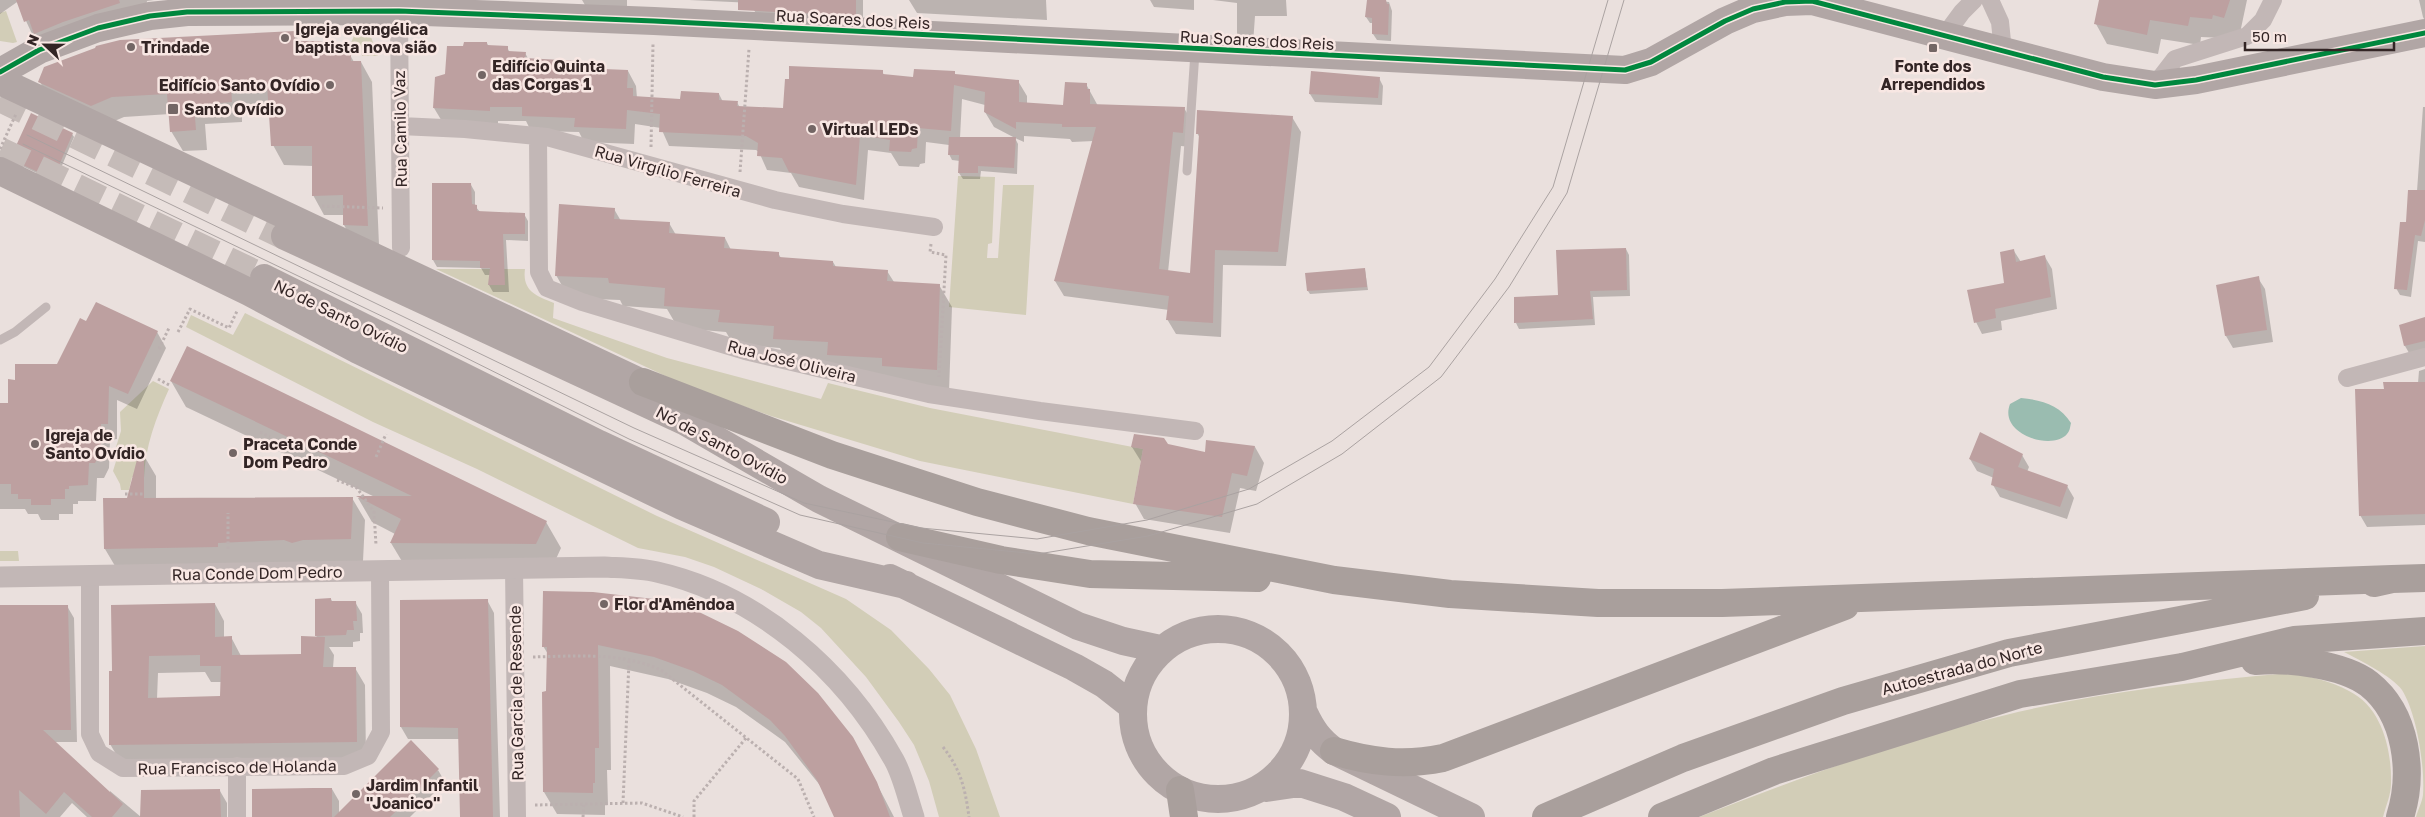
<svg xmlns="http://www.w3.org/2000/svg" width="2425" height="817" font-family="'Golos Text',sans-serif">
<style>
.green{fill:#d2cdb7}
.water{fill:#9abcb0}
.shadow{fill:#0003;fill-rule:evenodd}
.building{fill:#bda0a0;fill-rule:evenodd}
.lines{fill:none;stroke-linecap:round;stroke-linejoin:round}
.primary-tunnel{stroke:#c5bbb8;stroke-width:28;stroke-dasharray:28 14;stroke-linecap:butt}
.path{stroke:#bbb0af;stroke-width:3;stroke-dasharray:2.5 2.5;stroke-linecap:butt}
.service{stroke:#c2b7b6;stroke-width:9}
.minor{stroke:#c2b7b6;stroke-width:18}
.tertiary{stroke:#c2b7b6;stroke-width:21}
.primary{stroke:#b1a6a5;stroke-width:28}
.motorway{stroke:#a99f9c;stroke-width:28}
.tram{stroke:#aaa2a1;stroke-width:1}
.cycleway-casing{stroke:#f8e7e3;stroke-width:8}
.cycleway{stroke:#00873e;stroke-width:5}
.poi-dot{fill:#736665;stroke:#f8e7e3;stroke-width:2}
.labels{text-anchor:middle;stroke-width:5;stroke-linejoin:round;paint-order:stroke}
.street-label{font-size:16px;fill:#332525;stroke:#f8e7e3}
.poi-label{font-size:16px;font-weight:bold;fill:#332525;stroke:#f8e7e3;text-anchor:start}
</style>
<rect width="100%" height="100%" fill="#eae0dd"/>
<path class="green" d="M6,11L17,42L13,43L0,41V13Z
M357,29L371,37L378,56H362L361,47L350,45Z
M958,176L995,177L992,243L988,244L987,258H998L1003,185H1034L1026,315L949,307Z
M436,269H525C522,291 536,296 554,303L553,318L667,358L821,399L828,383L930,408L1143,449L1133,504L920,461L771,416L689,387Z
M245,313L657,516L846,599L891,630L929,669L950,695L976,749L1000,817H939L929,781L914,745L899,722L866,677L821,628L801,612L761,589L714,567L685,557L638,548L477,469L373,422L186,327L191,315L233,335Z
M153,381L169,389C156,418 145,446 144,478L132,477L129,490H121L120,484L113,471L117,458L116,447L121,431L120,412Z
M0,551H18L19,561H0Z
M2425,646V817H2416C2418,810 2422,802 2423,795C2425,767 2417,714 2402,690C2392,676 2359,660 2344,652Z
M2291,673C2311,677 2331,681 2349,691C2382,707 2392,750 2391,784C2391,794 2386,806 2383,817H1699C1789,783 1880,747 1974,723C2077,695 2185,682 2291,673Z"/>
<path class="water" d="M2021,398C2041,400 2060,405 2071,423C2070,427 2070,431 2067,434C2053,451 1998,435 2010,404Z"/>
<path class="shadow" d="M0,0H20L0,14Z
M37,0H154L147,1L145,11L44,48L36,34L33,36L20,8Z
M582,0H627V9L585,5Z
M689,0H863V29L762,24L754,10L753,3Z
M909,0H1046L1047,20L917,13Z
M1150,0H1194V10L1154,7Z
M1213,0H1286L1287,16H1255L1253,44L1242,43L1237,34V3Z
M1368,0L1389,2L1392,11L1391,41L1377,40L1373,34V23H1370L1366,17Z
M2100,0H2247L2240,33L2223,38L2201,37L2200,45L2161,39L2158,54L2107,44L2096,24Z
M2419,0H2425V21L2423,17Z
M294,32L300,43L341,48L345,55H350L354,62H361L372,82L379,245H355L344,225V215H324L313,195V166L284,165L273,145L270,105L242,106V122L205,124L207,150L183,151L171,131L170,114L124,117L103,126L51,102L40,82Z
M487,43L489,47H507L510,53H525L529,60L578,62L583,69L628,71L636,86L637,98L681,100L719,94L723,102H737L740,108L784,109L882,71L884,75L914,78L954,73L956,76L1018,81L1027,96V104L1064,106L1086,84L1098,106L1184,108L1193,123L1191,147L1181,146L1168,272L1191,274L1200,138L1197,133L1292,117L1301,132L1286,266L1223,265L1221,337L1176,334L1167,319L1169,310L1064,296L1055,281L1094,141L1072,142L1070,139L1024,136V142L1015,138L1018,144L1017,174L981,171L980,179H963L959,173L960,161L952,160L949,154V145L926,142L925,163L920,164L919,167L899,166L891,153L868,150L864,200L799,187L791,173L767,170L759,152L756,150L669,146L661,128L635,124L634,144L584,142L579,132L531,131L526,121H498V125L443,123L434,108L446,75L464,47ZM962,99L985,105V112L994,127L1015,138H960Z
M1379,78L1383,86L1382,105L1315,102L1310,94Z
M2423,107H2425V242L2418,241L2411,297L2400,295L2396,288L2407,223L2417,191Z
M72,134L74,137L55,182L14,162L12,159Z
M433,185H471L475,192V206L481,213L524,214L528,221V241L506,240L509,292H493L489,285L490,275H485L481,268L437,267L433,260Z
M614,209L621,221L669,223L676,235L725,238L731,250L778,253L781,258L833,262L836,267L887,271L894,282L939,285L952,307L949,392L788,361L780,348L733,344L726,332L678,328L667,309L623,306L620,300L569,298L556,275Z
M1626,249L1629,255L1630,296L1593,297L1595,325L1519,329L1516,323L1559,296Z
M2014,251L2021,262L2045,257L2052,269L2057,309L2001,321L2002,330L1982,334L1976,322L2005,284Z
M1365,270L1368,290L1310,294L1308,291Z
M2258,278L2265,289L2273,342L2233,348L2226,336L2218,286Z
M2425,318V358H2412L2405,346L2400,326Z
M87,323L157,332L166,348L137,409L117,400V439L110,440L109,468L104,478H97L96,501H78V504H73V514H59V520H41L38,514H28L25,509H0V405H9L16,381L58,365Z
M2425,369V525L2367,527L2360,515L2385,390L2418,383L2419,371Z
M171,381L546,522L561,548L551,570L406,568L391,543L395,534L372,522L358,498H377L186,407Z
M1167,445L1206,453L1255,447L1264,463L1256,491L1240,488L1230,533L1144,519L1135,503L1142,463L1132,447Z
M143,454L156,476V499L352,498L365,520L363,561L118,571L105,549L128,499Z
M2022,455L2029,467L2027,472L2067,486L2074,498L2067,519L2000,497L1993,485L1994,478L1977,471L1970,459Z
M593,593L865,761L894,817H836L823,789L785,742L736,707L707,693L668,679L610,666L611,770H607L608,805H605V815L557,814L544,792L548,654L543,646Z
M331,599L333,603L355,602L362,614L363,633H360V641L353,642V647H329L334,655L333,668H355L365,685L366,759L120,761L110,744L114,672L215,604L224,621V638L231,637L241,656L303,655L317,638L316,635ZM205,672L211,682H221V697L157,699L158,673Z
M487,600L494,613L500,817H461L459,739H408L401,727Z
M67,606L74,618L77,742H54L110,794V791L141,817H87L72,803L60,817H0V607Z
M438,770L445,782L410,817H253L332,789L339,801V814Z
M220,791L227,803V817H141Z"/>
<path class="building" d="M16,0H119L120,3L63,22L34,34L29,20L24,22Z
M738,0H856V16L738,10Z
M1367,0H1386L1387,4H1389L1388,35L1372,34V18L1365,17Z
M2099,0H2230L2224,18L2213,15L2212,19L2190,17L2188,26L2150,20L2147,35L2094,24Z
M295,31V41H319L342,47V54H351V61H361L368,226L343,225V195L312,196V146H271L267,84L231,86L232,102L194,105L196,130L170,132L167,94L112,97L91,106L38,82L44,67L95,48L96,46L120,40Z
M464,42H487V45L508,46V51L526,52L525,58L579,61V68L628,70L627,88H633V96L680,99L681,91L719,93V100L738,101L737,106L783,108L785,79H789V66L883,70V74L913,77L914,69L955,71V74L1019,80V102L1063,105L1065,82L1087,83V89H1090V104L1185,107L1183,133L1173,132L1159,269L1190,273L1199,134H1196L1197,110L1293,116L1278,252L1215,250L1213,323L1166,320L1169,296L1054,281L1096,127H1062V124L1016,122V129L984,112L985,92L954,85L951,131L918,128L917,148L912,149L911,152L889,151L890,140L860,135L856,185L789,172L782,158L757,156L758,143L746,136L659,132L660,114L627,110L626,129L574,127L575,118L522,116V107H490V111L433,108L435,77L445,74L447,46H463Z
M1311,71L1380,77L1378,98L1309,94Z
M31,113L73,133L53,179L10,159Z
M949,137H1016L1014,168L978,166V173H958L959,155H948Z
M432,183H471L472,204L477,205V211L525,213V234H503L505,285H488L490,268H480V261L432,260Z
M2408,190H2425V220L2421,236L2415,235L2407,290L2394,289L2400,222H2406Z
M559,204L615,208L614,219L670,222L669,233L725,237L724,248L779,252V257L833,261V266L888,270L887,281L940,284L937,370L882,366V358L827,355L828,342L773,339L774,326L718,322L720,310L664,306L665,288L609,283L608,278L555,276Z
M1626,248L1627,290L1590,291L1593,319L1514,323V297L1558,295L1556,250Z
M2014,249L2016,262L2045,255L2051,297L1995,309L1996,318L1974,323L1967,290L2004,283L2000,252Z
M1365,268L1367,287L1307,291L1305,273Z
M2259,276L2267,330L2225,336L2216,285Z
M96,302L158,331L128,394L109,386L108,424H101V452L95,463H89L88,485L69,486V489H65V499H51V505H31V499H18V494H11V484H0V403H8V379L15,380V364H57L80,318L86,321Z
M2425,317V341L2404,346L2399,325Z
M187,346L547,521L536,544L390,543L401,519L356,496H412L170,381Z
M2383,382H2425V514L2359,516L2355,389H2384Z
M1980,432L2023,454L2018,467L2068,485L2060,507L1991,485L1994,469L1969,459Z
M1134,434L1164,438L1168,444L1205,452L1206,440L1255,446L1247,476L1232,473L1222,517L1133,504L1143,449L1131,447Z
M139,452H144V498L353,497L351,539L303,540L292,543L284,540L218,543V547L104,549L103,498H127Z
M543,591L593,592L654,599L699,612L738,631L786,662L818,693L853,737L877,782L890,817H834L817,780L785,736L770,720L722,685L693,671L654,657L598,645L599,748H595V783H593V793L543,792L542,692L546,691L547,647H542Z
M331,598V601H356L357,621H353L354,630H347L346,635L315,636V599Z
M488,599L493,817H460L458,728L400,727V600Z
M215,603V637L232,636V655L301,654V636L325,637L323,667H356L357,742L109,745V671H112L111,605ZM200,655V666H221L220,696L148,698L149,656Z
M0,605H68L71,730H43L123,804L112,817H92L64,792L46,814L19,790L20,817H0Z
M411,740L439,769L414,794L390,817H334Z
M313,788H332V817H252V789Z
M220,789L221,817H140L141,790Z"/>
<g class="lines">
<path class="primary-tunnel" d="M0,98L285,236
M0,151L264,278"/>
<path class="path" d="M651,147L653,44
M0,149L16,114
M740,172L749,49
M322,206L383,208
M931,244L930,252L946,255L939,377
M178,332L190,309L229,328L237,311
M159,349L169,328
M158,379L171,386
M260,432L270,437
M376,457L386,434
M337,480L357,488L374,512L376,545
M125,494H144
M228,549V513
M533,657C575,656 622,652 661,670L798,779L814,817
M943,747C961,770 965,788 969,817
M623,803L629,661
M535,805L642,803L683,817
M583,817L584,804
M694,817V801L746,738"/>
<path class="service" d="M1187,171L1195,52
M0,340L15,332L46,307"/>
<path class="minor" d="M1990,0L2000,22L2003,51
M399,11L401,248
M1945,35L1962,12L1974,0
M2155,85L2175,59L2247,36L2263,20L2273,0
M400,126L465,129L547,137L775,200L843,214L934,227
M538,136L539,272L547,288L582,302L745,351L929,394L1040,411L1195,431
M2347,378L2425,357
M514,568L517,817
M90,576V734L99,753L123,768L344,766L368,756L381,732L380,571
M237,766V817"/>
<path class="tertiary" d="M0,577L604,567C621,568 640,568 657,572C758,595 844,670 894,760C903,776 908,799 914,817"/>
<path class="primary" d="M0,72L39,50L98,28L150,16L187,12L399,11L654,21L1625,70L1651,62L1725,21L1753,9L1785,2L1812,1L2103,77L2155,85L2196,80L2425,33
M0,81L663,393
M0,171L249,292L358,350L682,506L819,565L906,585
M285,236L684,421L819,499L1078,626L1123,641L1160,649
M264,278L599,444L766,522
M890,578L1074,667L1104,684L1132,706
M1133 714a85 85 0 1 1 170 0a85 85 0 1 1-170 0Z
M1304,713C1312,730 1319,740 1334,751L1471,817
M1266,788L1300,783L1344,797L1387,817"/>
<path class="motorway" d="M643,382L832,455L977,502L1088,531L1334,580L1450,594L1598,603H1722L2392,579
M900,537L1001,560L1090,574L1257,578
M2374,583L2392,579L2425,578
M2255,661C2287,658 2343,664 2369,684C2407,714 2414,773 2400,817
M1334,751C1371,762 1404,766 1443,758L1845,606
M1180,790L1184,817
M1546,817L1683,758L1843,701L2009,653L2305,596
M1662,817L1774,771L2020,694L2182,667L2294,640L2425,631"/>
<path class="tram" d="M27,135L634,428L804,503L921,528L1037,539L1147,520L1249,489L1332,441L1429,367L1495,279L1553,187L1608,0
M23,144L392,321L629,439L800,515L923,543L1038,554L1148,536L1257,504L1342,454L1441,377L1509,287L1567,193L1624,0"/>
<g class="cycleway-casing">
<path id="cycleway" d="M0,72L39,50L98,28L150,16L187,12L399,11L654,21L1625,70L1651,62L1725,21L1753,9L1785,2L1812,1L2103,77L2155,85L2196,80L2425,33"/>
</g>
<use href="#cycleway" class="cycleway"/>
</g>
<g class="poi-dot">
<circle cx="285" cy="38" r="5"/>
<circle cx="131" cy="47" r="5"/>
<rect x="1928" y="43" width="10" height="10" rx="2.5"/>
<circle cx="482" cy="75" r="5"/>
<circle cx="330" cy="85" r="5"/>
<rect x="167" y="103" width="12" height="12" rx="2.5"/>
<circle cx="812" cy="129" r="5"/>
<circle cx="35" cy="444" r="5"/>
<circle cx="233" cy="453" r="5"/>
<circle cx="604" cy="604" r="5"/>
<circle cx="356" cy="794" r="5"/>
</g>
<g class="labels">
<g class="street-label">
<text transform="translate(853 19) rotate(3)" y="6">Rua Soares dos Reis</text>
<text transform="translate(1257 40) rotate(3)" y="6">Rua Soares dos Reis</text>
<text transform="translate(400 129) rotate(-91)" y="6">Rua Camilo Vaz</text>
<text transform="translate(668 171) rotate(16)" y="6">Rua Virgílio Ferreira</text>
<text transform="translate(341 316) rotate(26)" y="6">Nó de Santo Ovídio</text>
<text transform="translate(792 361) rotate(14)" y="6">Rua José Oliveira</text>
<text transform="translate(722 445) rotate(28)" y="6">Nó de Santo Ovídio</text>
<text transform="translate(257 573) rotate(-1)" y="6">Rua Conde Dom Pedro</text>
<text transform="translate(1962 668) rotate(-15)" y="6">Autoestrada do Norte</text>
<text transform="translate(516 693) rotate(-91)" y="6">Rua Garcia de Resende</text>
<text transform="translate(237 767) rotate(-1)" y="6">Rua Francisco de Holanda</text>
</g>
<g class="poi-label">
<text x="295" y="35">Igreja evangélica<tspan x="295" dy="18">baptista nova sião</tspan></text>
<text x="141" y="53">Trindade</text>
<text x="492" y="72">Edifício Quinta<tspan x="492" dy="18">das Corgas 1</tspan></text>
<text x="1933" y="72" text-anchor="middle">Fonte dos<tspan x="1933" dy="18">Arrependidos</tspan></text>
<text x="320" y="91" text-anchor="end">Edifício Santo Ovídio</text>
<text x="184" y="115">Santo Ovídio</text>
<text x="822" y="135">Virtual LEDs</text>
<text x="45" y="441">Igreja de<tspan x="45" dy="18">Santo Ovídio</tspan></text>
<text x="243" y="450">Praceta Conde<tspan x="243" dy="18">Dom Pedro</tspan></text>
<text x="614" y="610">Flor d'Amêndoa</text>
<text x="366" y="791">Jardim Infantil<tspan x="366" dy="18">"Joanico"</tspan></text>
</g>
</g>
<g transform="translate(45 45) rotate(292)" stroke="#f8e7e3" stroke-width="4" paint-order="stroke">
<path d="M0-4L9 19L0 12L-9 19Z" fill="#332525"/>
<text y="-8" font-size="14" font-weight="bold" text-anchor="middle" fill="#332525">N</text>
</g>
<path d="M2245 42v8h149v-8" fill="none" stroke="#332525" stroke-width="2.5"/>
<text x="2252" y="42" font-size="15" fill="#332525" stroke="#f8e7e3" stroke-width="4" paint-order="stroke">50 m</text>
</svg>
